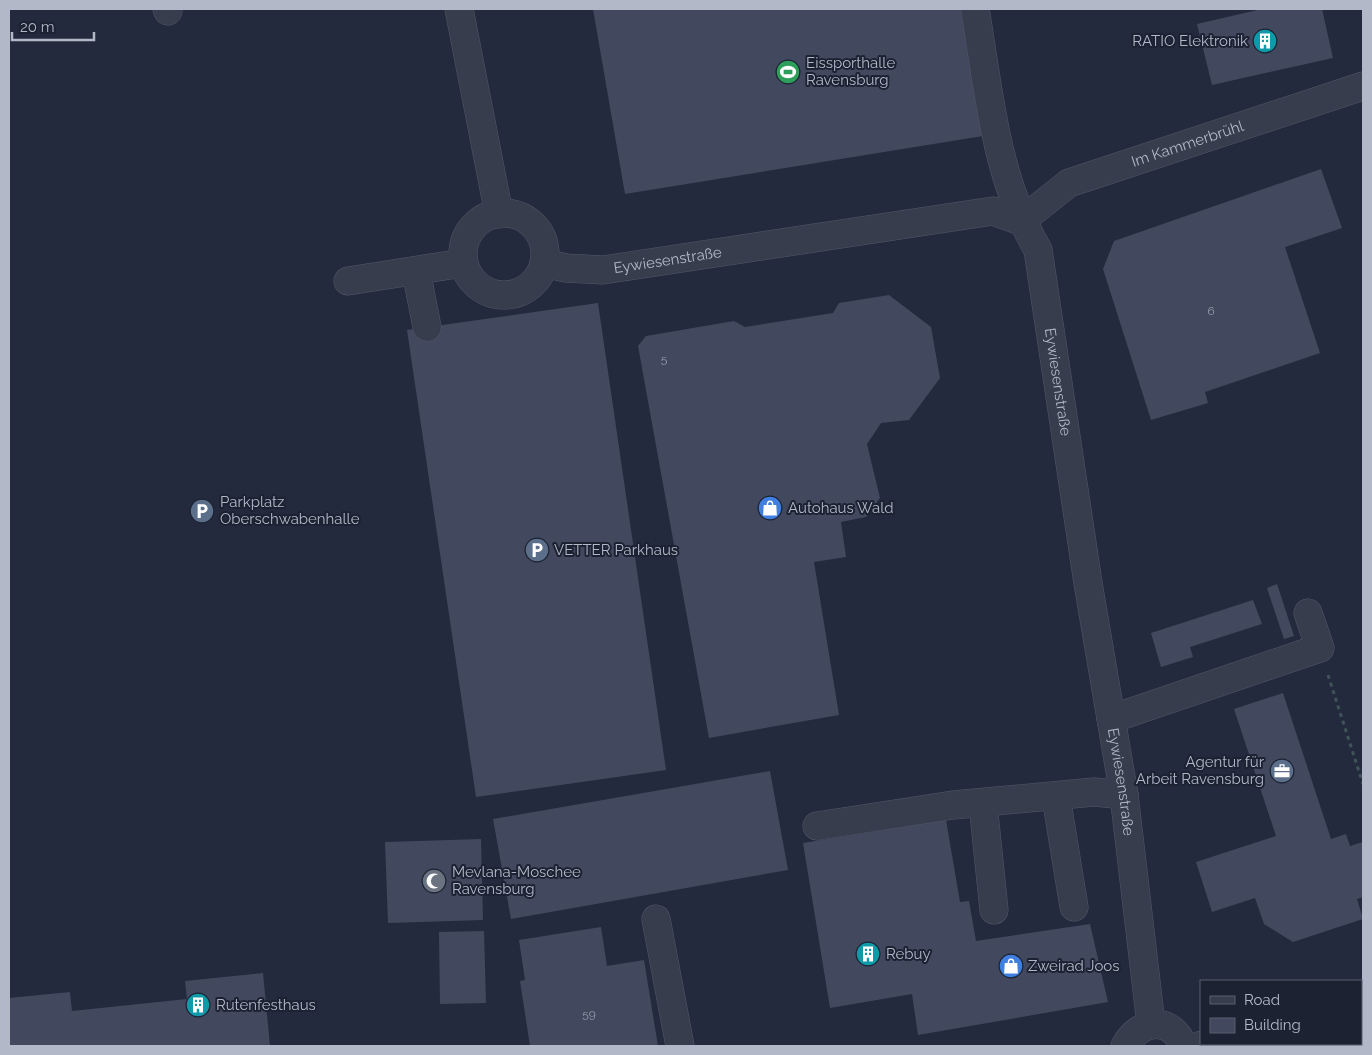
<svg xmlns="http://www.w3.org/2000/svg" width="1372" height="1055" font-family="Raleway,sans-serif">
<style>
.building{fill:#42495f}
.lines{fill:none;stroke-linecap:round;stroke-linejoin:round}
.minor-casing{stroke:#525868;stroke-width:29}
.path{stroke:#405358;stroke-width:3;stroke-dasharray:4 4;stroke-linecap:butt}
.minor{stroke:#373d4d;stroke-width:28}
.labels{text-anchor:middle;stroke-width:4;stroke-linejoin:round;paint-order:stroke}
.number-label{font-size:12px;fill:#969cae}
.poi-label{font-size:15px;fill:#b2b8c8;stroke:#1c2232;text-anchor:start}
.street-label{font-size:15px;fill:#b2b8c8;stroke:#1c2232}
</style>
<rect width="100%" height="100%" fill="#232a3d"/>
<path class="building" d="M593,9H962L983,136L625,194Z
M1262,9H1322L1333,58L1212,85L1197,24Z
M1321,169L1342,228L1285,247L1320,353L1205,392L1208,403L1151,420L1103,269L1114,241Z
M889,295L931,327L940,378L909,420L881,423L867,444L880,498L866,517L841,522L846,557L814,562L839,715L709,738L638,346L646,336L734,321L745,327L833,313L839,303Z
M598,303L666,770L476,797L407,330Z
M1277,584L1294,636L1284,639L1267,588Z
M1253,600L1262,624L1190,647L1193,657L1161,667L1151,633Z
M1283,693L1331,839L1346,834L1350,846L1363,842V897L1357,899L1363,919L1293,942L1264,924L1255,898L1212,912L1196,862L1276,836L1234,709Z
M770,771L788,870L511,919L493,819Z
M946,820L960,902L969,901L976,941L1090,924L1108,1002L918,1035L912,994L830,1008L803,843Z
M481,839L483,920L388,923L385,842Z
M601,927L607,966L644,960L658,1046H530L520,981L525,980L519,940Z
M484,931L486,1003L440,1004L439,932Z
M263,973L270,1046H9V998L70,992L72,1011L187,999L185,981Z"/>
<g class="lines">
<g class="minor-casing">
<g id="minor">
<path d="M167,9L168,11"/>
<path d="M459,9L499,214"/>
<path id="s1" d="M975,9C989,90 995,177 1038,250L1088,583L1124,795L1151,1024"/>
<circle cx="504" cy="254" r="41"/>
<path id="s2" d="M1021,221L1069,183L1363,86"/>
<path id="s3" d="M544,263L566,268L603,270L993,211L1021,221"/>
<path d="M416,271L427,327"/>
<path d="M348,281L463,263"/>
<path d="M1111,719L1320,648L1308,613"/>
<path d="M1056,797L1074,907"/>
<path d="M983,804L994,910"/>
<path d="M817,826L953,805L1094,792L1124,795"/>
<path d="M656,919L680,1046"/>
<path d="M1361,999L1363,998"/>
<path d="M1125,1046C1139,1020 1172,1015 1183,1046"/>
<path d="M1199,1046L1208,1044"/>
</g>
</g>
<path class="path" d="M1328,675L1363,784"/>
<use href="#minor" class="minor"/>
</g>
<defs>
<g id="building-disc" transform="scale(1.25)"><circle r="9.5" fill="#0f9aa8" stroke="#1c2232"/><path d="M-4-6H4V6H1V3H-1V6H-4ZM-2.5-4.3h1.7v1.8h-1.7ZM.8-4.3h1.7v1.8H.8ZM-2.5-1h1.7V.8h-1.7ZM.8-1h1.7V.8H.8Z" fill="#fff"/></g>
<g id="stadium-disc" transform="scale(1.25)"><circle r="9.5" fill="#2e9e5b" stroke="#1c2232"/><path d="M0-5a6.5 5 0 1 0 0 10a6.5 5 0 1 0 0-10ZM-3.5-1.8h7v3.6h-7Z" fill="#fff"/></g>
<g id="shop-disc" transform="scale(1.25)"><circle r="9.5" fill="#3f7fe0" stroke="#1c2232"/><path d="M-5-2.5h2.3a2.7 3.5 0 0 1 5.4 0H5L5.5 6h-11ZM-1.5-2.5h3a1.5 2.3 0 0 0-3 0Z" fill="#fff"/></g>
<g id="parking-disc" transform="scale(1.25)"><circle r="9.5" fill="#5c6f8a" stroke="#1c2232"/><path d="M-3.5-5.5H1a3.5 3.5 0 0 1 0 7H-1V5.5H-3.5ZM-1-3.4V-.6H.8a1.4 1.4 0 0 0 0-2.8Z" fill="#fff"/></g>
<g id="office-disc" transform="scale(1.25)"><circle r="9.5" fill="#5c6f8a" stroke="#1c2232"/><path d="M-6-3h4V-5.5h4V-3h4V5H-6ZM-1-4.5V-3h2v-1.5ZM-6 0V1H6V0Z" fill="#fff"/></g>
<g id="mosque-disc" transform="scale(1.25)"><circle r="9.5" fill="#6b7280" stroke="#1c2232"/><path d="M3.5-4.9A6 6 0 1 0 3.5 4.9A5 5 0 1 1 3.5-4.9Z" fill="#fff"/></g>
</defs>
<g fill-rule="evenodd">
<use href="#building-disc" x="1265" y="41"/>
<use href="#stadium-disc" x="788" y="72"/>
<use href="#shop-disc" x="770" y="508"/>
<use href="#parking-disc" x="202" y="511"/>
<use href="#parking-disc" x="537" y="550"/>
<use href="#office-disc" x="1282" y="771"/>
<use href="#mosque-disc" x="434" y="881"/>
<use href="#building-disc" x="868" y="954"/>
<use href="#shop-disc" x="1011" y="966"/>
<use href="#building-disc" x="198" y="1005"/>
</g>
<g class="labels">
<g class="number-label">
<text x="1211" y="315">6</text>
<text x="664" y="363">5</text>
<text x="589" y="1018">59</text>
</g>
<g class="poi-label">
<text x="1248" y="46" text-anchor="end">RATIO Elektronik</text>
<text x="806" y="68">Eissporthalle<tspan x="806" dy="17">Ravensburg</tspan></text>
<text x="220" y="507">Parkplatz<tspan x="220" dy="17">Oberschwabenhalle</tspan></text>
<text x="788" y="513">Autohaus Wald</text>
<text x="554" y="555">VETTER Parkhaus</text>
<text x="1264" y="767" text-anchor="end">Agentur für<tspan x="1264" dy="17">Arbeit Ravensburg</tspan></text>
<text x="452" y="877">Mevlana-Moschee<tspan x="452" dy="17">Ravensburg</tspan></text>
<text x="886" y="959">Rebuy</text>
<text x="1028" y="971">Zweirad Joos</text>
<text x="216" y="1010">Rutenfesthaus</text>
</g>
<g class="street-label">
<text dy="5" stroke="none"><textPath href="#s2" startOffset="186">Im Kammerbrühl</textPath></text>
<text dy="5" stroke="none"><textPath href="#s3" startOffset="125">Eywiesenstraße</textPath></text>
<text dy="5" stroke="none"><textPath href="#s1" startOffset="384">Eywiesenstraße</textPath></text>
<text dy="5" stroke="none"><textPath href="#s1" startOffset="789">Eywiesenstraße</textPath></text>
</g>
</g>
<rect width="1372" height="1055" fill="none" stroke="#b2b8c8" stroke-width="20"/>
<rect x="1200" y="980" width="162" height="65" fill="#1c2232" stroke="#585e6e"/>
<rect x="1210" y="996" width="25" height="8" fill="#373d4d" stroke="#585e6e"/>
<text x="1244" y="1005" font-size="15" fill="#b2b8c8">Road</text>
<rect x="1210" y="1018" width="25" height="15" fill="#42495f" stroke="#585e6e"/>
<text x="1244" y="1030" font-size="15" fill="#b2b8c8">Building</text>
<path d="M12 32v8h82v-8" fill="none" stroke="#b2b8c8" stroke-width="2.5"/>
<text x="20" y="32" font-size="15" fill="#b2b8c8" stroke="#1c2232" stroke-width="4" paint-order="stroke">20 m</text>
</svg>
